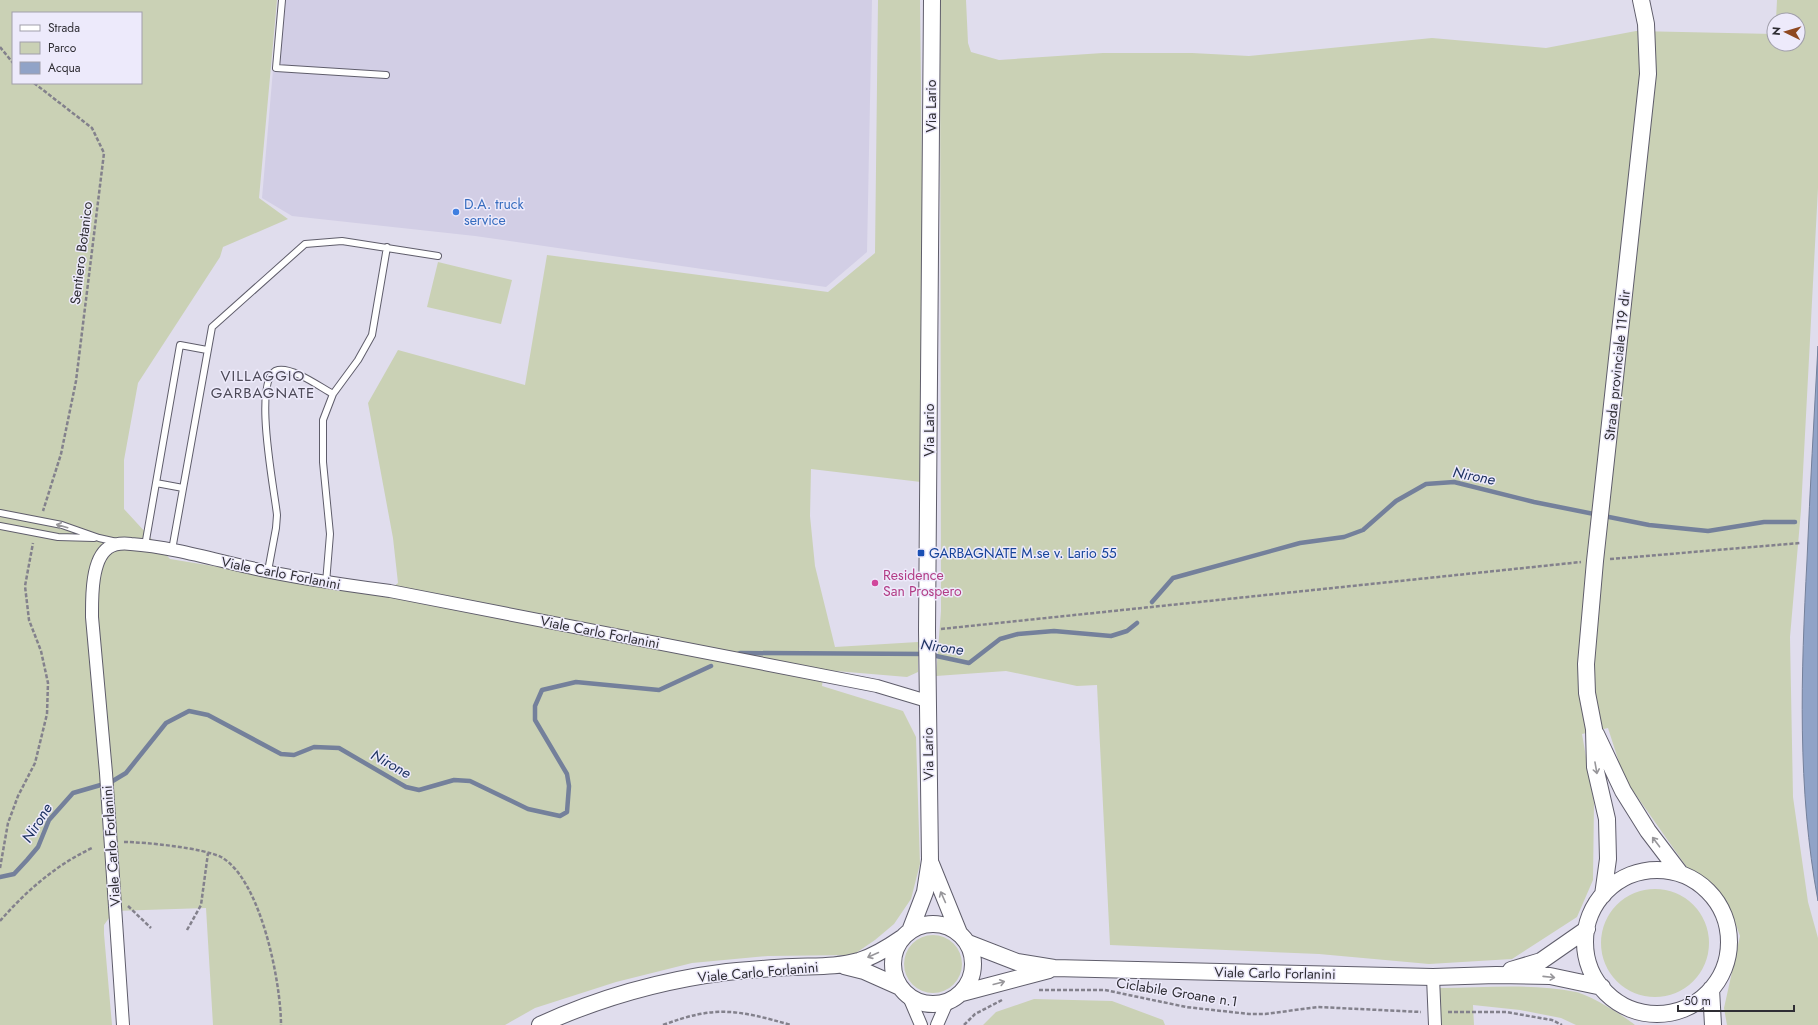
<svg xmlns="http://www.w3.org/2000/svg" width="1818" height="1025" font-family="Jost,sans-serif">
<style>
.built{fill:#d2cee5}
.green{fill:#cad1b5;fill-rule:evenodd}
.water{fill:#91a3c7;stroke:#74809b}
.lines{fill:none;stroke-linecap:round;stroke-linejoin:round}
.stream{stroke:#74809b;stroke-width:4.5}
.service-casing{stroke:#5f5d6b;stroke-width:8}
.minor-casing{stroke:#5f5d6b;stroke-width:14}
.tertiary-casing{stroke:#5f5d6b;stroke-width:18}
.path{stroke:#83818c;stroke-width:2.5;stroke-dasharray:4 2;stroke-linecap:butt}
.service{stroke:#fff;stroke-width:6}
.minor{stroke:#fff;stroke-width:12}
.tertiary{stroke:#fff;stroke-width:16}
.oneway{stroke:#97969a}
.shop-dot{fill:#3f7fe0;stroke:#edeafb;stroke-width:1.5}
.transit-dot{fill:#1a4fb4;stroke:#edeafb;stroke-width:1.5}
.hotel-dot{fill:#d1479c;stroke:#edeafb;stroke-width:1.5}
.labels{text-anchor:middle;stroke-width:3;stroke-linejoin:round;paint-order:stroke}
.street-label{font-size:14px;fill:#2f2e34;stroke:#edeafb}
.shop-label{font-size:14px;fill:#366cbe;stroke:#edeafb;text-anchor:start}
.transit-label{font-size:14px;fill:#164399;stroke:#edeafb;text-anchor:start}
.hotel-label{font-size:14px;fill:#b23c85;stroke:#edeafb;text-anchor:start}
.neighbourhood-label{font-size:15px;letter-spacing:1px;fill:#4c4957;stroke:#edeafb}
.water-label{font-size:15px;font-style:italic;fill:#1f3463;stroke:#edeafb}
</style>
<rect width="100%" height="100%" fill="#e0dded"/>
<path class="built" d="M279,0H872L867,252L826,287L475,236L292,216L262,198Z"/>
<path class="green" d="M0,0H277L259,198L288,219L223,247L220,257L138,383L124,460V509L170,559L384,594L398,583L393,538L368,403L398,350L525,385L547,255L828,292L875,253L878,0H920L924,340L921,482L811,469L810,516L815,566L835,647L918,642V672L907,677L824,670L822,686L903,711L916,737L920,864L911,899L894,924L875,940L853,955L768,956L692,963L616,982L535,1008L505,1025H213L206,908L114,911L104,925V934L112,1025H0ZM13,13H141V83H13Z
M940,0H966L968,43L971,52L999,60L1103,53H1192L1249,56L1432,38L1546,48L1636,31L1774,34V44H1798V20H1776L1777,0H1818V188L1801,510L1790,637L1793,797L1808,902L1818,938V1025H1727L1724,1008L1740,936L1732,914L1714,885L1688,869L1624,778L1608,728L1582,734L1594,803L1593,880L1577,917L1512,959L1429,964L1319,954L1110,945L1097,685L1077,686L1006,671L936,676L941,611Z
M438,262L512,280L501,324L427,307Z
M1601 943a54 54 0 1 1 108 0a54 54 0 1 1-108 0Z
M904 964a29 29 0 1 1 58 0a29 29 0 1 1-58 0Z
M1439,988C1484,988 1532,983 1576,992C1590,995 1624,1016 1635,1025H1576L1561,1018L1520,1010L1473,1005L1474,1025H1441Z
M1034,999L1112,1001L1163,1020L1165,1025H983L996,1012Z"/>
<path class="water" d="M1818,346V901C1797,788 1801,674 1807,560C1810,489 1814,418 1818,346Z"/>
<g class="lines">
<path class="stream" d="M1152,602L1173,578L1300,543L1344,537L1363,530L1396,501L1426,484L1454,482L1534,502L1649,525L1708,531L1764,522H1795
M735,655L740,653L927,654L969,663L1000,639L1018,634L1054,631L1111,636L1127,631L1137,623
M0,877L14,874L27,860L38,847L49,820L73,793L111,782L126,773L166,723L189,711L208,715L281,754L294,755L314,747L339,748L406,787L419,790L454,780L470,781L528,809L560,816L567,812L569,786L567,774L535,720V706L542,690L576,682L659,690L711,666"/>
<g class="service-casing">
<path id="service" d="M282,0L276,68L386,75
M156,483L183,488
M0,513L62,525L99,538L117,542
M0,526L58,537L94,538
M145,546L180,345L207,350
M172,550L212,327L305,244L342,241L438,256
M268,571L276,528L277,515C275,493 251,375 278,370C293,367 320,387 333,394
M326,583L330,534L323,462V420L333,394L358,360L372,335L387,247"/>
</g>
<g class="minor-casing">
<path id="minor" d="M1433,977L1435,1025
M909,997L921,1025
M123,1025L106,773L92,617C92,599 91,560 108,548C114,544 123,543 131,544C173,547 215,560 256,569C300,579 345,585 390,591L877,686L927,701
M937,1025L947,1002"/>
</g>
<g class="tertiary-casing">
<path id="tertiary" d="M1596,734L1623,791L1648,831L1680,873
M931,864L959,933
M1585 942a72 72 0 1 1 144 0a72 72 0 1 1-144 0Z
M1603,895L1608,859L1607,819L1595,767L1594,729L1587,693L1586,664L1595,561L1648,74L1646,24L1641,0
M893 964a40 40 0 1 1 80 0a40 40 0 1 1-80 0Z
M910,931L925,892L930,860L927,630L932,0
M968,943L1017,962L1054,968L1433,977L1496,975L1550,976L1602,987
M844,966L864,971L900,987
M1511,970L1541,961L1587,929
M1711,989L1713,1025
M962,993L1049,970
M540,1025C599,998 663,980 727,972C748,970 771,968 793,967C816,966 838,967 859,961C875,956 889,947 902,938"/>
</g>
<path class="path" d="M0,47L13,63
M34,83L92,128L104,153L76,381L61,454L43,511
M1610,559L1800,543
M941,629L1581,562
M124,842C145,842 203,848 221,857C261,879 281,983 281,1025
M0,868L8,823L18,796L35,763L47,714L48,683L41,651L29,620L25,586L33,543
M128,906L151,928
M0,921C26,891 56,865 92,848
M187,930L201,905L208,853
M1039,990H1105L1186,1007L1249,1014H1265L1318,1007L1421,1012
M1448,1012H1506L1552,1020L1562,1025
M663,1025C716,1005 738,1010 791,1025
M964,1025L975,1014L1002,1000"/>
<use href="#service" class="service"/>
<use href="#minor" class="minor"/>
<use href="#tertiary" class="tertiary"/>
</g>
<defs><path id="oneway-shaft" d="M-6 0H5M1.5-3L5.5 0L1.5 3" fill="none" stroke-width="1.6" stroke-linecap="round" stroke-linejoin="round"/></defs>
<g class="oneway">
<use href="#oneway-shaft" transform="translate(62 526) rotate(-164)"/>
<use href="#oneway-shaft" transform="translate(1596 768) rotate(80)"/>
<use href="#oneway-shaft" transform="translate(1656 842) rotate(-127)"/>
<use href="#oneway-shaft" transform="translate(943 897) rotate(-114)"/>
<use href="#oneway-shaft" transform="translate(873 955) rotate(156)"/>
<use href="#oneway-shaft" transform="translate(1549 977) rotate(6)"/>
<use href="#oneway-shaft" transform="translate(999 983) rotate(-15)"/>
</g>
<circle class="shop-dot" cx="456" cy="212" r="4"/>
<rect class="transit-dot" x="917" y="549" width="8" height="8" rx="2"/>
<circle class="hotel-dot" cx="875" cy="583" r="4"/>
<g class="labels">
<g class="street-label">
<text transform="translate(931 106) rotate(-90)" y="5">Via Lario</text>
<text transform="translate(81 253) rotate(-83)" y="5">Sentiero Botanico</text>
<text transform="translate(1617 365) rotate(-84)" y="5">Strada provinciale 119 dir</text>
<text transform="translate(929 430) rotate(-90)" y="5">Via Lario</text>
<text transform="translate(281 573) rotate(11)" y="5">Viale Carlo Forlanini</text>
<text transform="translate(600 632) rotate(11)" y="5">Viale Carlo Forlanini</text>
<text transform="translate(928 754) rotate(-91)" y="5">Via Lario</text>
<text transform="translate(111 846) rotate(-94)" y="5">Viale Carlo Forlanini</text>
<text transform="translate(758 972) rotate(-5)" y="5">Viale Carlo Forlanini</text>
<text transform="translate(1275 973) rotate(1)" y="5">Viale Carlo Forlanini</text>
<text transform="translate(1177 992) rotate(9)" y="5">Ciclabile Groane n.1</text>
</g>
<g class="shop-label">
<text x="464" y="209">D.A. truck<tspan x="464" dy="16">service</tspan></text>
</g>
<g class="transit-label">
<text x="929" y="558">GARBAGNATE M.se v. Lario 55</text>
</g>
<g class="hotel-label">
<text x="883" y="580">Residence<tspan x="883" dy="16">San Prospero</tspan></text>
</g>
<g class="neighbourhood-label">
<text x="263" y="381">VILLAGGIO<tspan x="263" dy="17">GARBAGNATE</tspan></text>
</g>
<g class="water-label">
<text transform="translate(1474 476) rotate(11)" y="5">Nirone</text>
<text transform="translate(942 647) rotate(8)" y="5">Nirone</text>
<text transform="translate(391 764) rotate(29)" y="5">Nirone</text>
<text transform="translate(37 823) rotate(-58)" y="5">Nirone</text>
</g>
</g>
<rect x="12" y="12" width="130" height="72" fill="#edeafb" stroke="#a19fab"/>
<rect x="20" y="25" width="20" height="6" fill="#ffffff" stroke="#a19fab"/>
<text x="48" y="32" font-size="12" fill="#2f2e34">Strada</text>
<rect x="20" y="42" width="20" height="12" fill="#cad1b5" stroke="#a19fab"/>
<text x="48" y="52" font-size="12" fill="#2f2e34">Parco</text>
<rect x="20" y="62" width="20" height="12" fill="#91a3c7" stroke="#a19fab"/>
<text x="48" y="72" font-size="12" fill="#2f2e34">Acqua</text>
<g transform="translate(1786 32) rotate(275)"><circle r="19" fill="#edeafb" stroke="#a19fab"/>
<path d="M0-3L7 15L0 10L-7 15Z" fill="#8e4820"/>
<text y="-6" font-size="11" font-weight="bold" text-anchor="middle" fill="#2f2e34">N</text>
</g>
<path d="M1678 1005v6h116v-6" fill="none" stroke="#2f2e34" stroke-width="2"/>
<text x="1684" y="1005" font-size="12" fill="#2f2e34" stroke="#edeafb" stroke-width="3" paint-order="stroke">50 m</text>
</svg>
